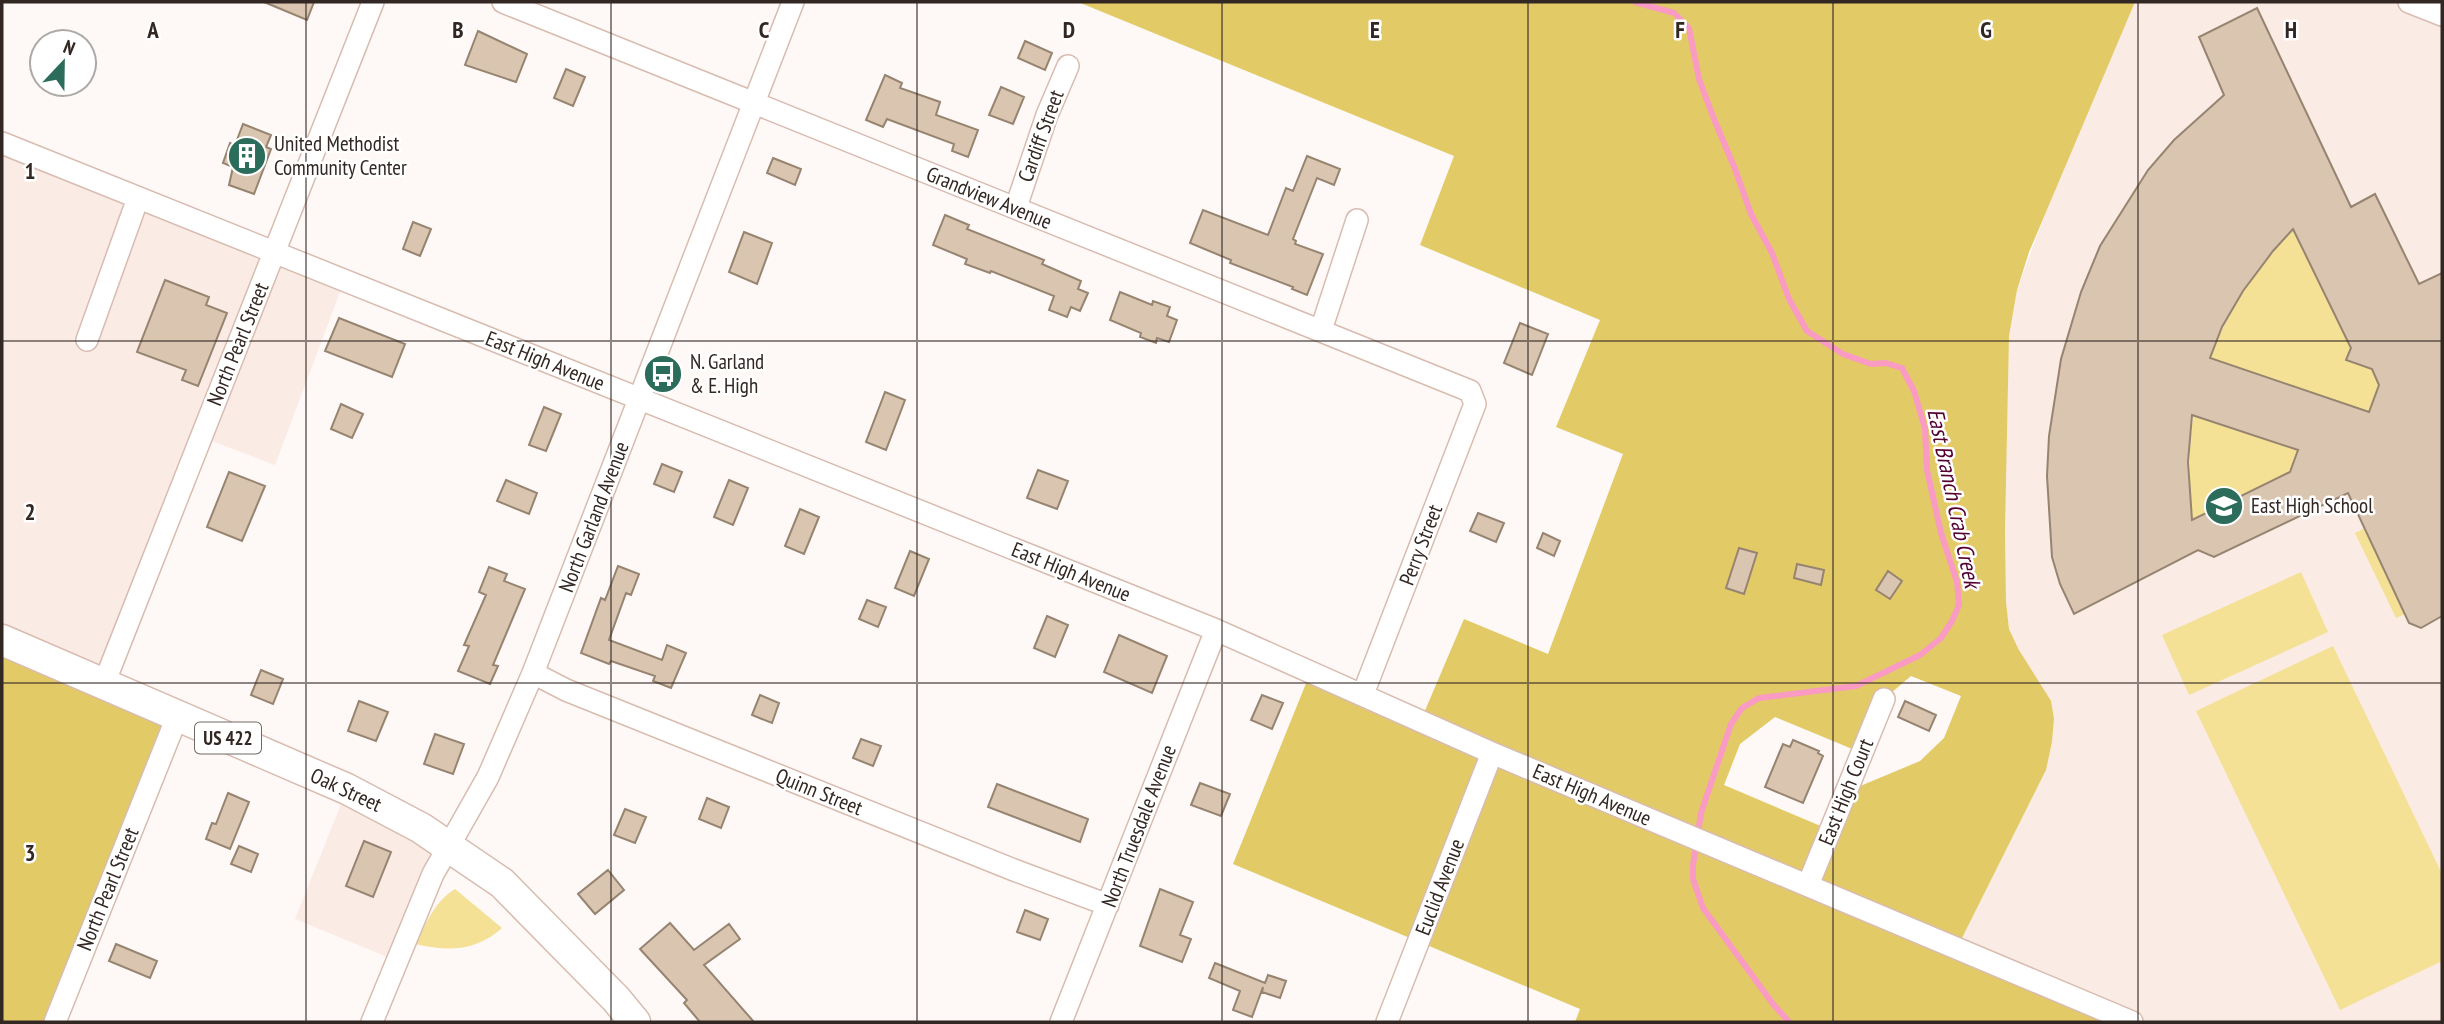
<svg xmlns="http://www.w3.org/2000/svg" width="2444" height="1024" font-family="'PT Sans Narrow',sans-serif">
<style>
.built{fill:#faebe5}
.green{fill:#f4e195}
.forest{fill:#e2ca67;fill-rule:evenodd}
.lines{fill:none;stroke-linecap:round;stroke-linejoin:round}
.stream{stroke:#f99bc2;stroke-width:6}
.building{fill:#d9c5b0;stroke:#968470;stroke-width:2;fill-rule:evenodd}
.minor-casing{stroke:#d8bcb0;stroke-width:24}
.highway-casing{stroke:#d8bcb0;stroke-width:33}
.minor{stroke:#fff;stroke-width:21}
.highway{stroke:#fff;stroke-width:30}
.grid{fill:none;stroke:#322723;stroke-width:2;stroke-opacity:0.55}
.labels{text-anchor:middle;stroke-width:5;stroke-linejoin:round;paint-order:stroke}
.shield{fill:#fff;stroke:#706865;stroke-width:2}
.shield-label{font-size:19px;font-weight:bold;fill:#322723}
.street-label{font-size:21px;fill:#322723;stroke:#fff}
.poi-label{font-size:21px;fill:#322723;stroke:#fff;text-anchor:start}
.water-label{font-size:23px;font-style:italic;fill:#53002f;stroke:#fff}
.grid-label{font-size:23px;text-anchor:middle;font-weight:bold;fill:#322723;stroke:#fff;stroke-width:5;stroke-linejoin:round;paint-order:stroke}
</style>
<rect width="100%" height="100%" fill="#fef8f6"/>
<path class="built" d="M2135,2H2409L2442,15V1022H2132L1957,948L2046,770L2052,742L2054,719L2009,629L2006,602L2005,532L2009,336L2017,290L2047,209Z
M2,143L344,281L275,465L201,437L103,686L2,640Z
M347,789L449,845L397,961L295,919Z"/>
<path class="green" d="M2293,229L2351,348L2347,359L2372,369L2379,385L2369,412L2210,358C2229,308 2257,268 2293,229Z
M2199,391L2298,450L2290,472L2192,520C2189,476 2187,434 2199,391Z
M2365,528L2405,614L2396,618L2355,533Z
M2301,572L2328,632L2189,695L2162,635Z
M2333,646L2442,874V961L2340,1010L2196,711Z
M455,889L502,928C476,951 449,952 416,944C425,924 436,900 455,889Z"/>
<path class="forest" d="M1078,2H2135L2029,252L2017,290L2009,336L2005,532L2006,602L2009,629L2019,650L2051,701L2054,719L2052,742L2046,770L1957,948L2132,1022H1575L1580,1009L1233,864L1311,671L1421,720L1464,619L1548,654L1623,454L1556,427L1600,320L1420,245L1454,156ZM1911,676L1961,696L1944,738L1920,761L1846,792L1830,830L1724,785L1740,744L1775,717L1862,753L1884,699Z
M2,640L177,717L55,1022H2Z"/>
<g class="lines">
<path class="stream" d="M1635,2L1674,13L1689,28L1699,79L1714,119L1735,169L1751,214L1772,253L1789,299L1807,331L1843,354L1871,364L1886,363L1902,368L1914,391L1925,429L1927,470L1941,533L1957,582L1959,605L1952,621L1941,638L1920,655L1856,686L1759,698L1742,708L1731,724L1701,813L1693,865V879L1703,908L1773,1004L1789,1022"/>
</g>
<path class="building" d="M264,2H314L307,20Z
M2257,8L2351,207L2375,194L2419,284L2442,273V616L2421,628L2409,623L2348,493L2214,557L2198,550L2074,614L2060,584L2052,557L2047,476L2049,436L2061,359L2081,292L2100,246L2148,170L2174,140L2224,95L2199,37ZM2293,229L2351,348L2346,360L2372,369L2379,385L2369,412L2210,358L2222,327L2243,291L2273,251ZM2192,415L2298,450L2290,472L2192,520L2188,462Z
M478,31L527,54L516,82L465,65Z
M1025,41L1052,53L1045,70L1018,58Z
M566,69L585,77L573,106L554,98Z
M885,75L902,83L900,88L940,102L936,115L978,130L968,157L952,151L954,144L887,119L883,127L866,120Z
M1001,87L1024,97L1013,124L989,115Z
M243,124L271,135L266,147L271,149L254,194L229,185L233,167L223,163L230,143L235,145Z
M1307,156L1340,169L1334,185L1317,178L1293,239L1296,241L1295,244L1323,254L1307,295L1292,289L1293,287L1230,263L1231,260L1190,243L1203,210L1268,235L1286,188L1293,191Z
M773,158L801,169L795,185L767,173Z
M945,215L969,225L967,229L1044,260L1042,264L1081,281L1078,289L1088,293L1080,311L1071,307L1067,317L1049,310L1054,296L991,271L990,273L965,264L967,259L933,245Z
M413,222L431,229L420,256L403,249Z
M744,232L772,243L757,284L729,272Z
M165,280L209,297L206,305L227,313L198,386L182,380L186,370L137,352Z
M1120,292L1152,305L1153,301L1170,307L1167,316L1177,320L1169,342L1157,338L1156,343L1140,337L1141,333L1110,320Z
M339,318L405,344L392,377L325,351Z
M1520,323L1548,334L1532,375L1504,363Z
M885,392L905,400L886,450L866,442Z
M341,404L363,414L352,438L331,429Z
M544,407L561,414L546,451L529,445Z
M662,464L682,472L674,492L654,484Z
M1038,470L1068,481L1057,509L1027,498Z
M229,472L265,486L242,541L207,527Z
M506,480L537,493L529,514L497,501Z
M729,480L748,488L733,525L714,517Z
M800,509L819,517L804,554L785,546Z
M1478,513L1504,523L1496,542L1470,531Z
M1543,533L1560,541L1554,556L1537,548Z
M1739,548L1757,553L1744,594L1726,588Z
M910,551L929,559L914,596L895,588Z
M1797,564L1824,570L1821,585L1794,578Z
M618,566L639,574L631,595L626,593L609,640L662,660L667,645L686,653L671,688L653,681L655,676L611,661L609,664L581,653L601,598L605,600Z
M489,567L507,574L504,581L525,589L493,665L498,666L490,684L458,671L469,646L464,645L486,595L479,592Z
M1888,571L1902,581L1890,599L1876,590Z
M867,600L886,607L878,627L859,619Z
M1047,616L1068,625L1055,657L1034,648Z
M1119,635L1167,656L1152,693L1104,672Z
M261,670L283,679L273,704L251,695Z
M760,695L779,703L772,723L752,715Z
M1262,695L1283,703L1272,729L1251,720Z
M359,701L388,712L376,741L348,731Z
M1905,701L1936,715L1929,731L1898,717Z
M435,734L464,744L453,774L424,764Z
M861,739L881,746L873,766L853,758Z
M1793,740L1819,751L1818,753L1823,756L1803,803L1765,787L1783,744L1790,747Z
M1200,783L1230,794L1221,816L1191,805Z
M997,784L1088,819L1080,842L988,807Z
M228,793L249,802L230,849L206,839L212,823L216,824Z
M707,798L729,807L721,828L699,819Z
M625,809L646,817L635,843L614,835Z
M364,841L391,852L373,897L346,886Z
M239,846L258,854L251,872L231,864Z
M608,870L624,890L595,914L578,894Z
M1160,889L1193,902L1180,935L1191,939L1182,962L1140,946Z
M1025,910L1048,919L1040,940L1017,932Z
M670,923L694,950L729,924L740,939L704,965L754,1022H700L684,1003L687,1000L640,949Z
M116,944L157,961L150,978L109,961Z
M1215,963L1265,983L1268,975L1286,981L1280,998L1262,992L1263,987L1252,1017L1233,1010L1240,991L1209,978Z"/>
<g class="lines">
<g class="minor-casing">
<path id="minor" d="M503,2L1470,391L1475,404L1363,694
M2409,2L2442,15
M2,143L1216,630L1492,753L2132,1022
M1016,207L1047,115L1068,66
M1321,330L1357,220
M87,340L138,198
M533,673L566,690L1014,870L1108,905
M103,686L373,2
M1808,885L1884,699
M55,1022L177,717
M372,1022L433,874L488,777L533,673L793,2
M1061,1022L1216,630
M1387,1022L1492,753"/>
</g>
<g class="highway-casing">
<path id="highway" d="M2,640L347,789L421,828L502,883L616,999L635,1022"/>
</g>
<use href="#minor" class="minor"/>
<use href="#highway" class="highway"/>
</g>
<path class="grid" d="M306,2V1022M611,2V1022M917,2V1022M1222,2V1022M1528,2V1022M1833,2V1022M2138,2V1022M2,341H2442M2,683H2442"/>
<defs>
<g id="building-disc" transform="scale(2.0125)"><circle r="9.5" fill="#2c6c5a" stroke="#fff"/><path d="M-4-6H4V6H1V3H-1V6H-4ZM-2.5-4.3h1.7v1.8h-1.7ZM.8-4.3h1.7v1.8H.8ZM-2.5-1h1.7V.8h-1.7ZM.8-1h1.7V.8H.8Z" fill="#fff"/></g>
<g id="bus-disc" transform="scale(2.0125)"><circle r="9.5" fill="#2c6c5a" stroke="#fff"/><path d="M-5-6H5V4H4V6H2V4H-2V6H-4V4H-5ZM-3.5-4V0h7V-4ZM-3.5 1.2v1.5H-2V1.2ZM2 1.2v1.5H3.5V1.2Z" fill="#fff"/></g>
<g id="school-disc" transform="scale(2.0125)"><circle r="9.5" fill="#2c6c5a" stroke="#fff"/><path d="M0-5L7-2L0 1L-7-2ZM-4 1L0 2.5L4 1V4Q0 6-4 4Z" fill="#fff"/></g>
</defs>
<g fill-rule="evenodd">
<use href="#building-disc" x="247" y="156"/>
<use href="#bus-disc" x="663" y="374"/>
<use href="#school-disc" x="2224" y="506"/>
</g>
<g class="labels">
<rect class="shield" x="195" y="722.5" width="66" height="31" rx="5"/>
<g class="shield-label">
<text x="228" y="745">US 422</text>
</g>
<g class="street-label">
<text transform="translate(1041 136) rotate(-70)" y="7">Cardiff Street</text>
<text transform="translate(989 198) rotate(22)" y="7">Grandview Avenue</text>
<text transform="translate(238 344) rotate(-68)" y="7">North Pearl Street</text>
<text transform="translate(545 361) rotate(22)" y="7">East High Avenue</text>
<text transform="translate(594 517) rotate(-69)" y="7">North Garland Avenue</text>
<text transform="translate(1421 545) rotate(-69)" y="7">Perry Street</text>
<text transform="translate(1071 572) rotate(22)" y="7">East High Avenue</text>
<text transform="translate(346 790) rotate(25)" y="7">Oak Street</text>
<text transform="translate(819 792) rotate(22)" y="7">Quinn Street</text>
<text transform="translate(1846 792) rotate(-68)" y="7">East High Court</text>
<text transform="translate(1592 795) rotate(23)" y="7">East High Avenue</text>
<text transform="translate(1139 826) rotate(-69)" y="7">North Truesdale Avenue</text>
<text transform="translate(1440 887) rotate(-69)" y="7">Euclid Avenue</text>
<text transform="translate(108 889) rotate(-68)" y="7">North Pearl Street</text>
</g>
<g class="poi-label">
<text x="274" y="151">United Methodist<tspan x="274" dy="24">Community Center</tspan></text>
<text x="690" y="369">N. Garland<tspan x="690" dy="24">&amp; E. High</tspan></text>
<text x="2251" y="513">East High School</text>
</g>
<g class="water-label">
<text transform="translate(1954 498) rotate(78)" y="8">East Branch Crab Creek</text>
</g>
</g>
<g class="grid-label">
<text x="153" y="38">A</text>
<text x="458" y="38">B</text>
<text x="764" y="38">C</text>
<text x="1069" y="38">D</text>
<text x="1375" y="38">E</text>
<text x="1680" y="38">F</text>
<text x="1986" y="38">G</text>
<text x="2291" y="38">H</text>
<text x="30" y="179">1</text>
<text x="30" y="520">2</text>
<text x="30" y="861">3</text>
</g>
<rect width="2444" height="1024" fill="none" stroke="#322723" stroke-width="7"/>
<g transform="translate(63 63) rotate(22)"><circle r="33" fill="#ffffff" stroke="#ada9a7" stroke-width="2"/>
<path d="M0-5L12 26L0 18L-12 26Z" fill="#2c6c5a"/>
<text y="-10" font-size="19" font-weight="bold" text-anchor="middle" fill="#322723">N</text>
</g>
</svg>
